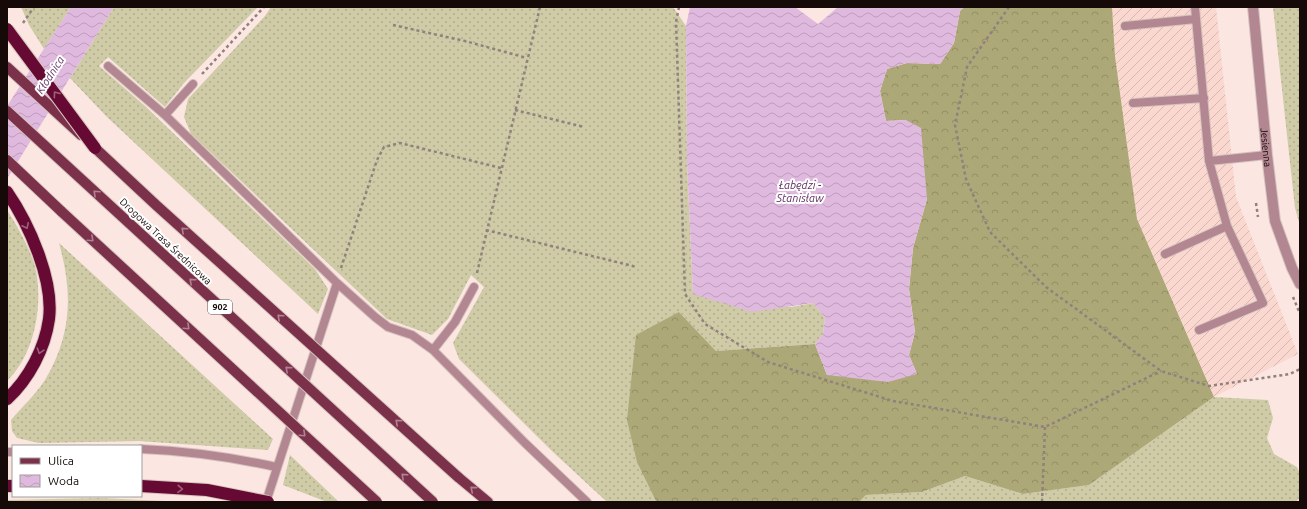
<svg xmlns="http://www.w3.org/2000/svg" width="1307" height="509" font-family="Ubuntu,sans-serif">
<style>
.industrial{fill:url(#industrial-furrows)}
.grass{fill:url(#grass-dots)}
.forest{fill:url(#forest-crowns)}
.water{fill:url(#water-waves)}
.lines{fill:none;stroke-linecap:round;stroke-linejoin:round}
.service-casing{stroke:#d6c3be;stroke-width:10}
.minor-casing{stroke:#d6c3be;stroke-width:12}
.primary-casing{stroke:#d6c3be;stroke-width:12}
.motorway-casing{stroke:#d6c3be;stroke-width:14}
.path{stroke:#91817d;stroke-width:2.5;stroke-dasharray:3 3;stroke-linecap:butt}
.service{stroke:#b38792;stroke-width:8}
.minor{stroke:#b38792;stroke-width:10}
.primary{stroke:#7c314b;stroke-width:10}
.motorway{stroke:#660a33;stroke-width:12}
.primary-bridge-casing{stroke:#d6c3be;stroke-width:12;stroke-linecap:butt}
.motorway-bridge-casing{stroke:#d6c3be;stroke-width:14;stroke-linecap:butt}
.primary-bridge{stroke:#7c314b;stroke-width:10}
.motorway-bridge{stroke:#660a33;stroke-width:12}
.oneway{stroke:#9c607a}
.oneway2{stroke:#b08393}
.labels{text-anchor:middle;stroke-width:4;stroke-linejoin:round;paint-order:stroke}
.shield{fill:#fff;stroke:#5b5452;stroke-width:1}
.shield-label{font-size:9px;font-weight:bold;fill:#150a08}
.street-label{font-size:10px;fill:#150a08;stroke:#fff}
.water-label{font-size:11px;font-style:italic;fill:#603160;stroke:#fff}
</style>
<defs>
<pattern id="industrial-furrows" width="10" height="10" patternUnits="userSpaceOnUse"><rect width="10" height="10" fill="#fad8cf"/><path d="M-1 1l2-2M0 10L10 0M9 11l2-2" fill="none" stroke="#d5b8b0"/></pattern>
<pattern id="grass-dots" width="8" height="8" patternUnits="userSpaceOnUse"><rect width="8" height="8" fill="#cecba6"/><path d="M2 2h.1M6 6h.1" fill="none" stroke="#b0ad8d" stroke-width="1.8" stroke-linecap="round"/></pattern>
<pattern id="forest-crowns" width="20" height="18" patternUnits="userSpaceOnUse"><rect width="20" height="18" fill="#ada877"/><path d="M2 6a3 3 0 1 1 6 0M12 15a3 3 0 1 1 6 0" fill="none" stroke="#948f65"/></pattern>
<pattern id="water-waves" width="16" height="10" patternUnits="userSpaceOnUse"><rect width="16" height="10" fill="#e0b9de"/><path d="M0 5q4-4 8 0t8 0" fill="none" stroke="#bf9ebd"/></pattern>
</defs>
<rect width="100%" height="100%" fill="#fbe6e1"/>
<path class="industrial" d="M1112,7H1216L1236,197L1298,354L1214,397L1137,219L1115,56Z"/>
<path class="grass" d="M21,7H71L44,49L29,25Z
M114,7H258L184,83L165,107L108,57L99,66L145,106L315,269L328,289L318,314L107,117L70,78Z
M271,7H673L686,26L687,162L693,294L792,307L813,303L825,318L823,334L815,344L716,351L679,312L656,501L661,502H607L553,452L459,359L453,343L484,287L471,275L448,319L432,335L387,319L191,134L184,117L188,99L265,16Z
M1273,7H1300V226L1295,208Z
M7,210C18,227 35,257 37,277C42,311 33,356 7,381Z
M59,243L273,439L268,450L139,441L39,443L17,438L12,431L11,420C22,407 36,394 45,380C72,334 73,293 59,243Z
M1214,397L1268,400L1273,418L1267,438L1274,454L1297,467L1300,473V498L1295,502H859L866,495L922,492L965,476L1023,494L1089,485Z
M290,455L339,502H327L283,485Z
M99,498L187,502H7V500Z"/>
<path class="forest" d="M964,7H1112L1115,56L1137,219L1214,397L1089,485L1023,494L965,476L922,492L866,495L859,502L656,501L637,462L627,420L636,335L679,312L716,351L815,344L827,375L917,374L909,355L915,332L909,289L913,248L927,199L906,120L886,121L880,91L887,69L907,63L940,64L954,43L960,11Z"/>
<path class="water" d="M71,7H114L7,179V106Z
M690,7H795L818,24L838,7H964L960,11L954,43L940,64L907,63L887,69L880,91L886,121L906,120L921,128L927,199L913,248L909,289L915,332L909,355L917,374L888,382L827,375L815,344L823,334L825,318L813,303L752,312L693,294L687,162L686,26Z"/>
<g class="lines">
<g class="service-casing">
<path id="service" d="M1195,7L1209,161L1227,226L1263,303L1199,330
M1125,26L1196,19
M108,66L165,115L337,283L375,317L388,327L412,335L433,350L525,443L587,502
M1133,103L1204,98
M165,115L193,84
M1209,161L1267,155
M1165,254L1227,226
M433,350L455,322L474,287
M141,449C187,451 231,457 276,467
M7,452H13
M266,502L337,283"/>
</g>
<g class="minor-casing">
<g id="minor">
<path id="s1" d="M1253,7L1267,155L1275,221L1292,268L1300,284"/>
</g>
</g>
<g class="primary-casing">
<path id="primary" d="M7,67L81,135
M7,160L62,212
M458,477L488,502"/>
</g>
<g class="motorway-casing">
<path id="motorway" d="M7,192C29,224 54,280 49,319C45,348 29,379 7,399
M7,486H13"/>
</g>
<path class="path" d="M679,7L676,22L685,294L705,324L768,362L893,401L1045,427L1161,371
M1009,7L967,67L955,125L966,179L990,232L1046,287L1161,371L1209,386L1290,374L1300,369
M23,23L34,7
M393,25L465,41L527,58
M202,74L264,7
M515,110L584,127
M1256,203L1258,217
M486,230L637,267
M341,268L377,160L384,147L400,143L501,168
M477,273L540,7
M1293,297L1300,314
M1042,502L1045,427"/>
<use href="#service" class="service"/>
<use href="#minor" class="minor"/>
<use href="#primary" class="primary"/>
<use href="#motorway" class="motorway"/>
<g class="primary-bridge-casing">
<path id="primary-bridge" d="M7,111L433,502
M95,148L156,205L458,477
M62,212L377,502"/>
</g>
<g class="motorway-bridge-casing">
<path id="motorway-bridge" d="M7,29L95,148
M141,486L207,490L268,502"/>
</g>
<use href="#primary-bridge" class="primary-bridge"/>
<use href="#motorway-bridge" class="motorway-bridge"/>
</g>
<defs><path id="oneway-chevron" d="M-2-3.5L2.5 0L-2 3.5" fill="none" stroke-width="1.6" stroke-linecap="round" stroke-linejoin="round"/></defs>
<g class="oneway">
<use href="#oneway-chevron" transform="translate(56 94) rotate(-126)"/>
<use href="#oneway-chevron" transform="translate(26 226) rotate(64)"/>
<use href="#oneway-chevron" transform="translate(40 351) rotate(107)"/>
<use href="#oneway-chevron" transform="translate(180 489) rotate(3)"/>
</g>
<g class="oneway2">
<use href="#oneway-chevron" transform="translate(96 193) rotate(-137)"/>
<use href="#oneway-chevron" transform="translate(184 230) rotate(-138)"/>
<use href="#oneway-chevron" transform="translate(91 239) rotate(43)"/>
<use href="#oneway-chevron" transform="translate(192 281) rotate(-138)"/>
<use href="#oneway-chevron" transform="translate(280 317) rotate(-138)"/>
<use href="#oneway-chevron" transform="translate(187 327) rotate(43)"/>
<use href="#oneway-chevron" transform="translate(288 369) rotate(-138)"/>
<use href="#oneway-chevron" transform="translate(398 422) rotate(-138)"/>
<use href="#oneway-chevron" transform="translate(303 434) rotate(43)"/>
<use href="#oneway-chevron" transform="translate(404 476) rotate(-138)"/>
<use href="#oneway-chevron" transform="translate(473 489) rotate(-140)"/>
</g>
<g class="labels">
<rect class="shield" x="208" y="300" width="24" height="14" rx="3"/>
<g class="shield-label">
<text x="220" y="310">902</text>
</g>
<g class="street-label">
<text dy="4" stroke="none"><textPath href="#s1" startOffset="141">Jesienna</textPath></text>
<text transform="translate(166 241) rotate(43)" y="4">Drogowa Trasa Średnicowa</text>
</g>
<g class="water-label">
<text transform="translate(50 75) rotate(-57)" y="4">Kłodnica</text>
<text x="800" y="189">Łabędzi -<tspan x="800" dy="13">Stanisław</tspan></text>
</g>
</g>
<rect width="1307" height="509" fill="none" stroke="#150a08" stroke-width="16"/>
<rect x="12" y="445" width="130" height="52" fill="#ffffff" stroke="#a19d9c"/>
<rect x="20" y="458" width="20" height="6" fill="#7c314b" stroke="#a19d9c"/>
<text x="48" y="465" font-size="12" fill="#150a08">Ulica</text>
<rect x="20" y="475" width="20" height="12" fill="url(#water-waves)" stroke="#a19d9c"/>
<text x="48" y="485" font-size="12" fill="#150a08">Woda</text>
</svg>
